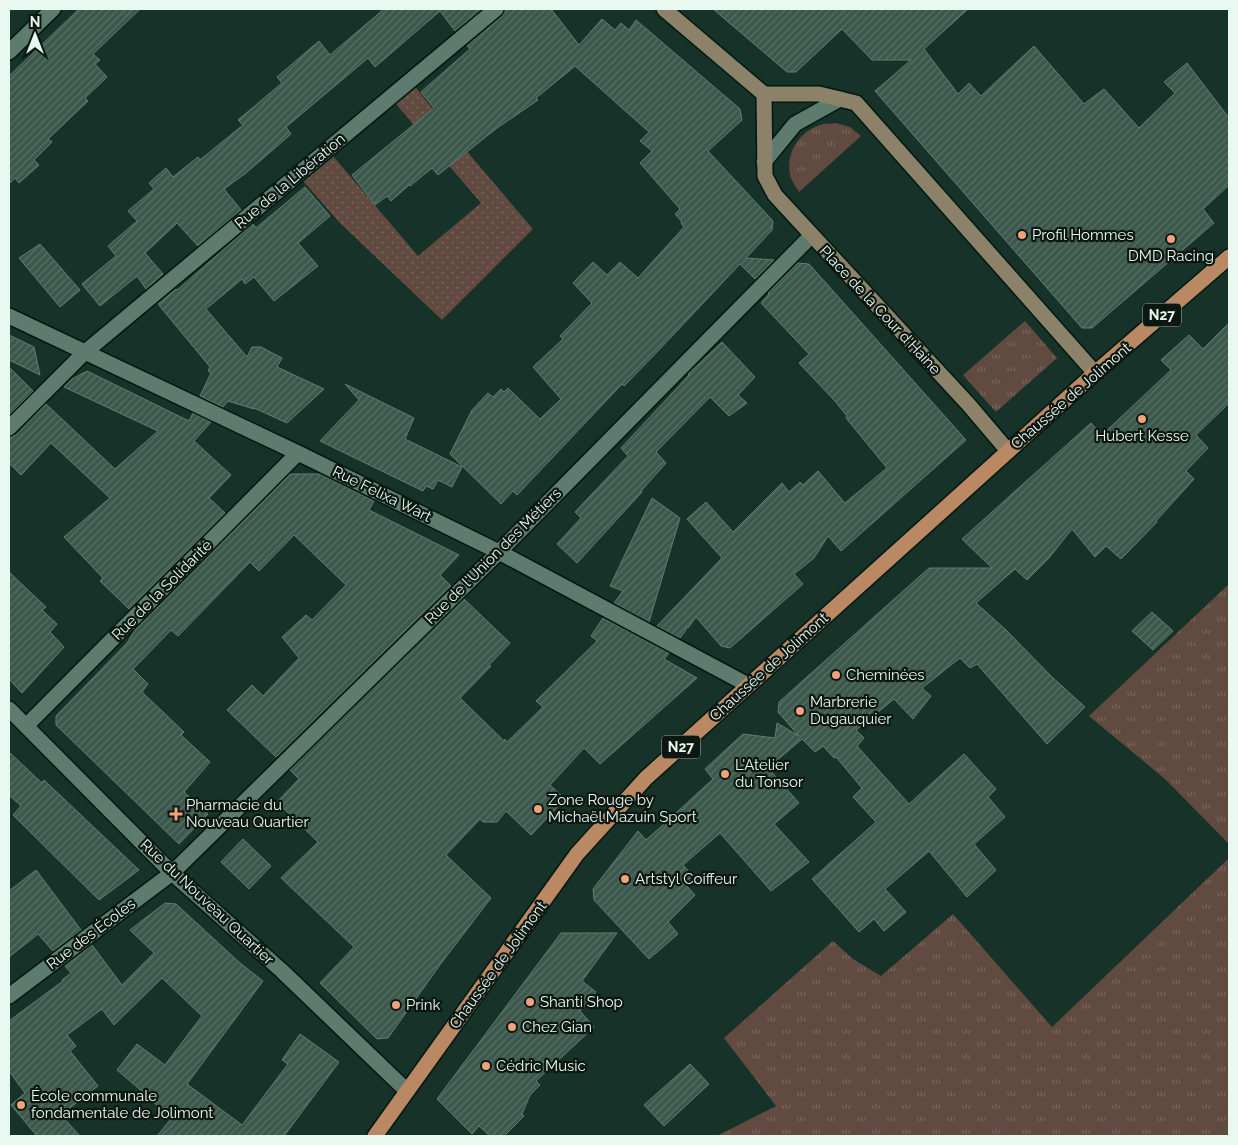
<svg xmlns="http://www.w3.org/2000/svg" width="1238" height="1145" font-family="Raleway,sans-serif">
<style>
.grass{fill:url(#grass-tufts)}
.garden{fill:url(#garden-dots)}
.building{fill:url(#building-hatch);stroke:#617e72}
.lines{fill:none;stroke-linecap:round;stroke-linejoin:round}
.street-casing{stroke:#011911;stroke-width:18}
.secondary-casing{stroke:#011911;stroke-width:18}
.primary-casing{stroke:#011911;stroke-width:18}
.street{stroke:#5e7b6f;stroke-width:15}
.secondary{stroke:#8c8169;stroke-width:15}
.primary{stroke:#bb8864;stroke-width:15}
.poi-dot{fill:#f1a17b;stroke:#0c1712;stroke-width:2}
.labels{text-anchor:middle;stroke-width:4.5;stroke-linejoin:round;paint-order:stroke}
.shield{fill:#0c1712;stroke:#a7b5af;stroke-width:1}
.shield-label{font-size:14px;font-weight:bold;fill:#e9f9f2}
.street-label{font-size:15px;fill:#e9f9f2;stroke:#0c1712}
.poi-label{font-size:15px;fill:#e9f9f2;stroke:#0c1712;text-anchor:start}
</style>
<defs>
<pattern id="grass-tufts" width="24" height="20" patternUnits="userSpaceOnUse" patternTransform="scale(1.25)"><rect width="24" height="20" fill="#614a3f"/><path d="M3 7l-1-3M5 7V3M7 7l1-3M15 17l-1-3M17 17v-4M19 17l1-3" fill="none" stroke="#78655b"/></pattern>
<pattern id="garden-dots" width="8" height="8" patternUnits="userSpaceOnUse" patternTransform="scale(1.25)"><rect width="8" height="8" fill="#614a3f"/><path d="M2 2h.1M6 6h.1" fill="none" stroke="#78655b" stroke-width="1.8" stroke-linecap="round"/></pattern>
<pattern id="building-hatch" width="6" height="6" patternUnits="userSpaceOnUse" patternTransform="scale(1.25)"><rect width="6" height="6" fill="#3c574c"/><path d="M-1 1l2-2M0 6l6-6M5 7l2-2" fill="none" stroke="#587066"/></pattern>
</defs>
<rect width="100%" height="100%" fill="#173228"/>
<path class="grass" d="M836,123L850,127L861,136L799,192C797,188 793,183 791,178C784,156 798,132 820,125C825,123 831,124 836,123Z
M1025,321L1057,358L996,412L963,375Z
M1229,584V844L1165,779L1089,716Z
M1229,858V1136H717L776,1106L724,1038L833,941L853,959L881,976L953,914L1052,1027Z"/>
<path class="garden" d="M410,80L458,141L533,229L442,320L340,223L304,182L299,174L327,149L418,256L481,203L390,97Z"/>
<path class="building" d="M79,9H140L93,54L100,60L95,64L107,77L85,98L88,101L48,139L52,142L34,160L39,165L19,183L15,178L9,184V76Z
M384,9H482L455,31L440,11L375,67L368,58L286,127L291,134L246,173L224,189L241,210L198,246L177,223L145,253L163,274L146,289L137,276L100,306L82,284L116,256L108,246L137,221L128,211L154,189L149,183L166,168L173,177L198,157L200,160L243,125L238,120L282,83L277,77L319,41L330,55Z
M505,9H551L579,45L602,19L615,30L621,23L629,30L636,20L740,109L742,120L708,151L773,221L772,230L746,258L774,260L755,279L740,264L658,351L624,386L622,384L517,495L513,491L501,504L450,454L472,410L488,393L493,397L501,389L504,392L508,388L540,419L561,399L533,367L563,339L560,336L592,303L573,283L593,262L607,275L620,262L638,278L684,227L681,223L682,222L675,214L680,209L640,163L652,151L640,141L649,132L575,66L536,98L538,100L497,128L438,175L432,168L410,186L409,185L391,201L387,196L375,205L352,175L434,108L421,92L470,49L467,46L502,16Z
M713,9H968L924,49L958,94L969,83L981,96L1034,46L1084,104L1104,89L1139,128L1175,93L1164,82L1187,63L1229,118V185L1203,209L1214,223L1092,328H1082L875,91L911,60H872L842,29L796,72H787Z
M305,187L330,216L298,243L318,266L274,301L254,277L245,284L242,279L206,309L247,357L252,347H261L282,358L277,367L324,389L287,423L254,408V409L228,401L223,407L200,396L211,373L208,371L210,367L158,304L176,289L177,290L253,224L256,228Z
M40,244L80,290L60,307L19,258Z
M798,263L809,264L966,440L841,551L828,536L814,558L794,574L803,584L730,648L721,646L696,617L688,628L686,627V630L680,638L657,626L722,558L687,519L706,502L733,532L782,483L789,492L800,482L803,485L818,471L845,503L887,468L846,418L847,416L834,400L799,363L809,354L761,303L769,294L768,293Z
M1229,323V403L1196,435L1208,448L1186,471L1194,479L1156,521L1157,522L1121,559L1106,546L1095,557L1072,529L1049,558L1027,580L1015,569L976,603L1006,630L1052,677L1085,707L1047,744L977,664L970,668L960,658L922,688L931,696L913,719L894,699L856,730L864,738L857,746L909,804L964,754L996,789L988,797L1005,817L974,844L996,870L967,897L929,851L885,889L906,912L884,931L874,919L859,932L812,879L876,822L853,797L862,788L836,757L834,758L823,746L815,752L802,739L768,768L799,803L774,824L809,862L771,891L720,833L683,865L693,876L684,883L695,895L668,922L678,934L649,959L594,900L593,889L638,831L646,840L664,824L713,779L705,769L743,734L775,738L777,723L799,736L778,712L779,702L929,568H992L962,539L1091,423L1102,435L1171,370L1161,360L1189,335L1203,349Z
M9,335L34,347L40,375L9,360Z
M722,342L755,377L738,395L747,403L729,416L710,397L656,452L666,463L641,491L642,492L577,563L557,544L581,518L575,512L628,456L621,448L689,375L688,374Z
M9,367L33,391L9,415Z
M87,371L189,421L193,413L211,422L194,441L231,475L209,498L225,513L129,609L100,581L103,578L64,537L110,498L51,443L21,475L9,463V437L16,435L46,404L115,469L158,431L64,387L72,379Z
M345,384L414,418L405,439L462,467L452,487L438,480L433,489L426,486L423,491L320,441L359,400Z
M290,474H320L374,501L369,510L459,555L440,575L451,586L276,757L227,710L252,685L263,696L299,658L282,637L306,615L312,620L346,585L294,535L259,571L250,562L178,636L171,630L133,669L148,684L142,692L184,732L181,735L210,762L184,792L208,814L179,844L56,725V716L127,643L135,630Z
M652,498L680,518L649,622L614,603L623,591L610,586Z
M9,572L46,607L42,610L57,624L50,632L64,647L22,693L9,679Z
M464,599L510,643L489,665L491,666L460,698L504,741L505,739L507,742L543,707L536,701L597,641L591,636L603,618L669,653L664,659L697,678L600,764L584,748L550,785L565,799L531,835L506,811L497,822H483L480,819L446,855L491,898L442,962L388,1038L377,1039L320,983L354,947L281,878L318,842L277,802L299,779L290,770Z
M1152,612L1173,631L1153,650L1132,631Z
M9,752L42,783L44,780L139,870L99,900L13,815L21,806L9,795Z
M243,839L271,866L249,889L221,862Z
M36,870L81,930L53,951L38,934L9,957V891Z
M165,903L176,904L240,963L263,981L187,1084L242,1125L288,1064L282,1060L300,1034L339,1062L284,1136H157L171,1119L144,1093L117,1070L137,1044L165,1065L202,1016L162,978L114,1025L102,1009L67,1035L76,1046L70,1051L98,1086L61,1115L80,1136H37L11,1105L25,1093L9,1071V1021L63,981L62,980L71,973L65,966L92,945L122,985L154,953L130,930Z
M561,933H617L582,981L596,992L580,1011L594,1027L536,1081L540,1085L530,1095L522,1114L524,1116L504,1136H490L479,1126L472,1134L437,1099Z
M690,1064L709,1084L664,1126L644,1105Z"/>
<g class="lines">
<g class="street-casing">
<path id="street" d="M9,52L53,9
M764,162L795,124L840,99
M9,316L298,453L499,552L748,685
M9,428L84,353L496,9
M9,709L172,873L282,971L407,1091
M26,726L298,453
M9,996L172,873L499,552L811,236"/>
</g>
<g class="secondary-casing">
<path id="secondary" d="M664,9L764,94
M764,94H819L856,103L1095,373
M764,94L765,176L775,195L969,405L1008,451"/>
</g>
<g class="primary-casing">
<path id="primary" d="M375,1136L577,854L646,778L1095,373L1229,257"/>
</g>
<use href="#street" class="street"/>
<use href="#secondary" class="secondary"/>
<use href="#primary" class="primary"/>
</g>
<g class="poi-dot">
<circle cx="1022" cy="235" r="5"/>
<circle cx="1171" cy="239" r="5"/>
<circle cx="1142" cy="419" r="5"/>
<circle cx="836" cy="675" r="5"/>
<circle cx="800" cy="711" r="5"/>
<circle cx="725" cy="774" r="5"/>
<circle cx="538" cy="809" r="5"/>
<path d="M173.5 806.5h5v5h5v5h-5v5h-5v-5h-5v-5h5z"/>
<circle cx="625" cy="879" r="5"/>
<circle cx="530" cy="1002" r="5"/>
<circle cx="396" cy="1005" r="5"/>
<circle cx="512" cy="1027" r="5"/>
<circle cx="486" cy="1066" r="5"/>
<circle cx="21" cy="1105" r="5"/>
</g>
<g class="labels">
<g class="shield">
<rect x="1143" y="303.5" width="38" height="23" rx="4"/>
<rect x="662" y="735.5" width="38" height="23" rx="4"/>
</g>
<g class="shield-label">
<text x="1162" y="320">N27</text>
<text x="681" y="752">N27</text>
</g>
<g class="street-label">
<text transform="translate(290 181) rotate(-40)" y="5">Rue de la Libération</text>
<text transform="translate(880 310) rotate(47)" y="5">Place de la Cour d'Haine</text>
<text transform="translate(1071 396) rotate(-41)" y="5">Chaussée de Jolimont</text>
<text transform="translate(382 494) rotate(26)" y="5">Rue Felixa Wart</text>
<text transform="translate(493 556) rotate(-45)" y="5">Rue de l'Union des Métiers</text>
<text transform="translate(162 590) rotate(-45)" y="5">Rue de la Solidarité</text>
<text transform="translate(769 667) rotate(-42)" y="5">Chaussée de Jolimont</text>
<text transform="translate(207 902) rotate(43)" y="5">Rue du Nouveau Quartier</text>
<text transform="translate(91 934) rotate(-37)" y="5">Rue des Écoles</text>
<text transform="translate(498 965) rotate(-54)" y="5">Chaussée de Jolimont</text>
</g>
<g class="poi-label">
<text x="1032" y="240">Profil Hommes</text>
<text x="1171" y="261" text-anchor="middle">DMD Racing</text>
<text x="1142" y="441" text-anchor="middle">Hubert Kesse</text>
<text x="846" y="680">Cheminées</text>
<text x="810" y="707">Marbrerie<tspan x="810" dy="17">Dugauquier</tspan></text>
<text x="735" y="770">L'Atelier<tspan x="735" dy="17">du Tonsor</tspan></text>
<text x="548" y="805">Zone Rouge by<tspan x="548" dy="17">Michaël Mazuin Sport</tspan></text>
<text x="186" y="810">Pharmacie du<tspan x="186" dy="17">Nouveau Quartier</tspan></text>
<text x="635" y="884">Artstyl Coiffeur</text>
<text x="540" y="1007">Shanti Shop</text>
<text x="406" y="1010">Prink</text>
<text x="522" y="1032">Chez Gian</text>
<text x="496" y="1071">Cédric Music</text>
<text x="31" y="1101">École communale<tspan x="31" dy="17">fondamentale de Jolimont</tspan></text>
</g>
</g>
<rect width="1238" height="1145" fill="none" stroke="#e9f9f2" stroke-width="20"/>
<g transform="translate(35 35)" stroke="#0c1712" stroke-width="4" paint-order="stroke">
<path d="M0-4L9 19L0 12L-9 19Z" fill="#e9f9f2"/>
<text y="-8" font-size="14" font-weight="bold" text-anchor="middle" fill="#e9f9f2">N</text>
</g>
</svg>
